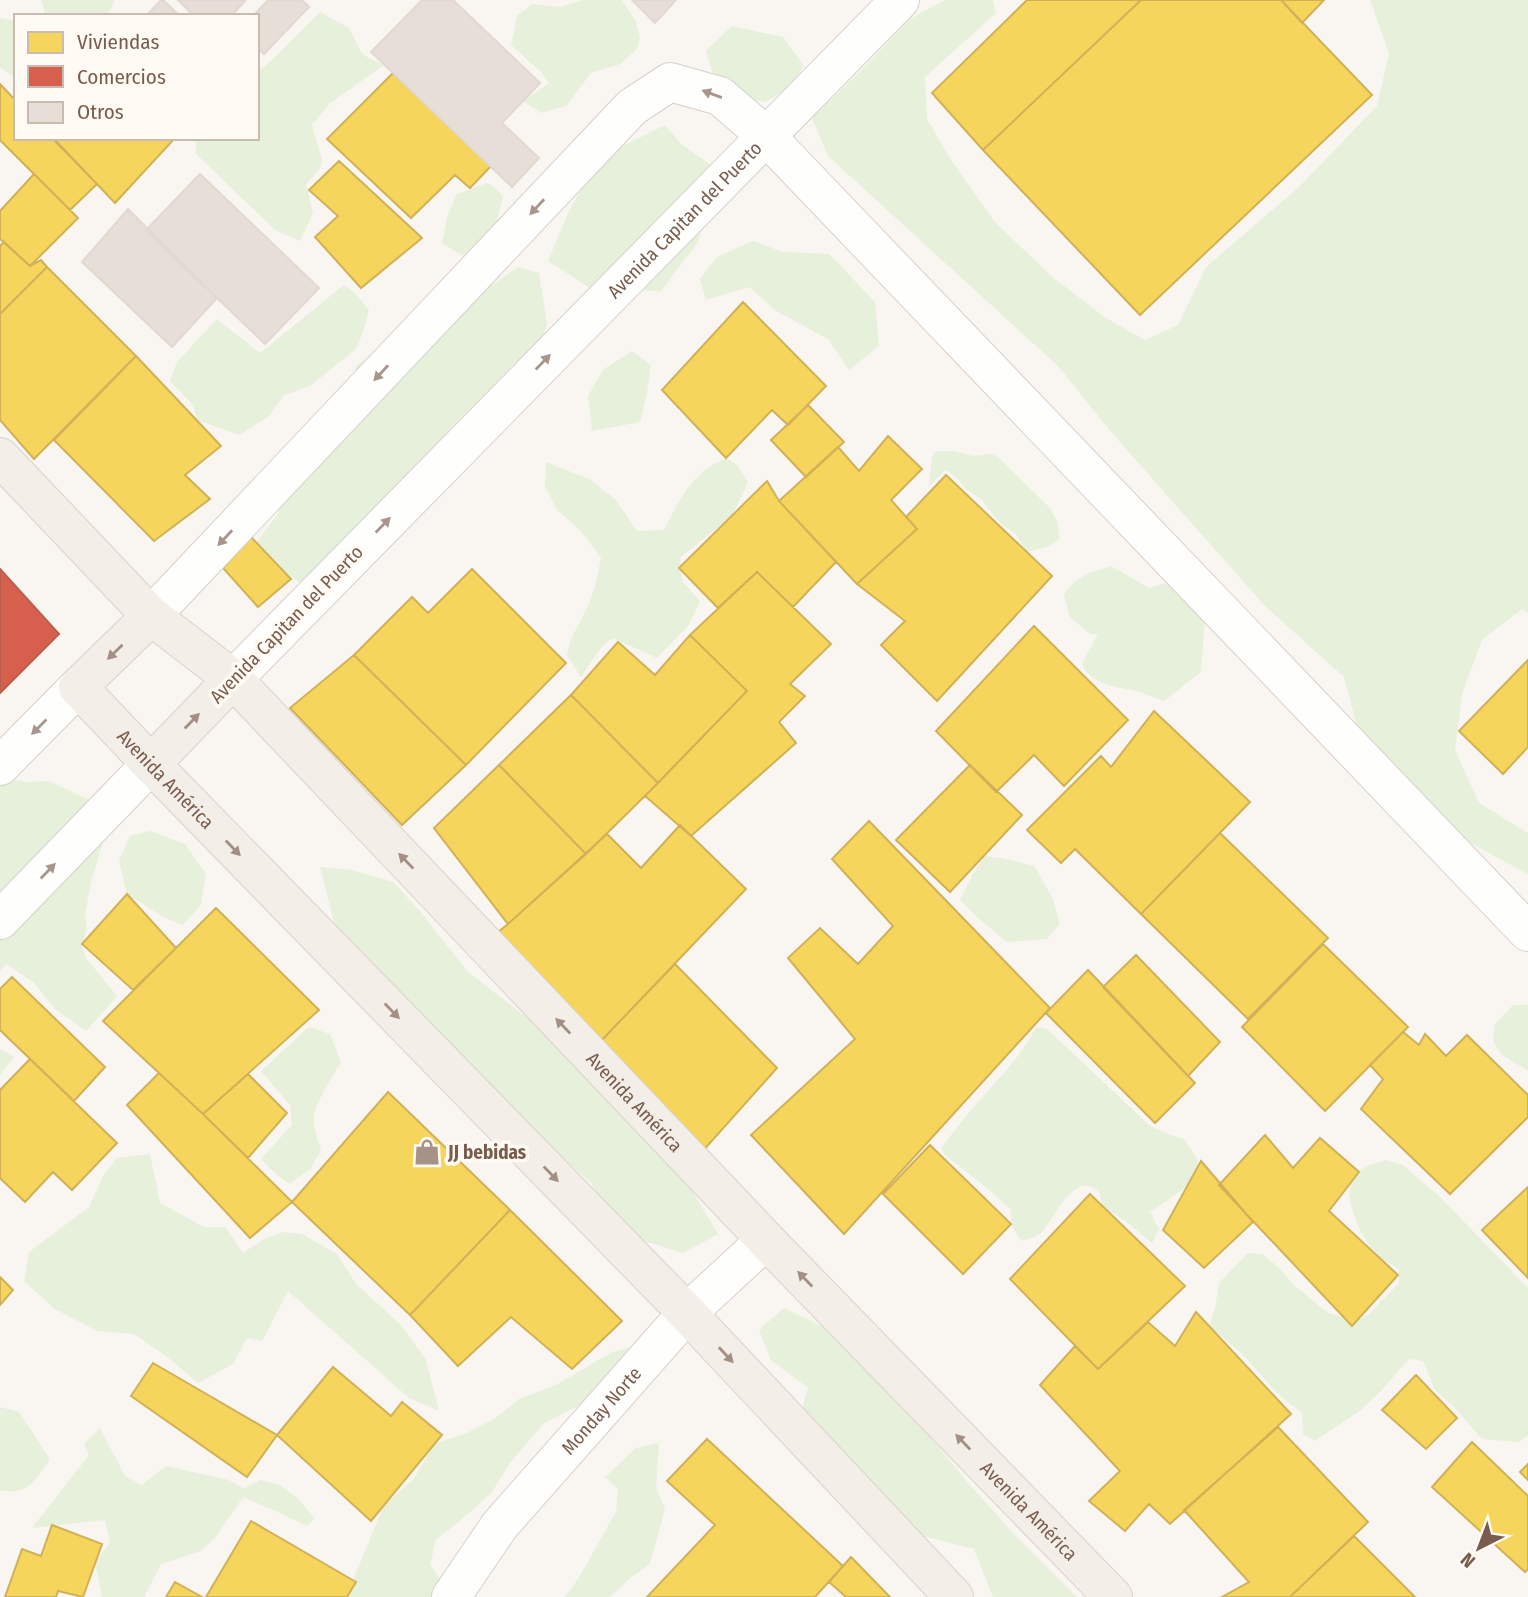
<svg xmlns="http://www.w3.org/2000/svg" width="1528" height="1597" font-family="'Fira Sans Condensed',sans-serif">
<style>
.green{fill:#e7f0db}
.homes{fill:#f6d55c;stroke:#d1b158;stroke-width:2}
.shops{fill:#d6604d;stroke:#ba5f4d;stroke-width:2}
.building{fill:#e6ded7;stroke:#e2d8d2;stroke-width:2}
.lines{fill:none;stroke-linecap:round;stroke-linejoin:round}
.minor-casing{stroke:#d7d1cb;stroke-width:40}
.major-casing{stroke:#dad1cc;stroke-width:40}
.minor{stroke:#fefefd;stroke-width:38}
.major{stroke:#f3eee8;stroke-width:38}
.oneway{fill:#a8958b}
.oneway2{fill:#a48f83}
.labels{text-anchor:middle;stroke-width:7;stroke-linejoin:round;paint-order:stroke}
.street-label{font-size:19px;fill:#7a5c4d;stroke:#fffaf3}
.poi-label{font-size:19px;font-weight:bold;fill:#7a5c4d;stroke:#fffaf3;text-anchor:start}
</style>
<rect width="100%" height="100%" fill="#f9f5f0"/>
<path class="green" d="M41,0H115L107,16H46Z
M584,0H622L636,22L640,38L636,50L620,64L591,73L566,106L541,113L523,101L549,83L542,73L511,45L517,16L532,4L560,7Z
M945,0H993L996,13L925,77L927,119L951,160L994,221L1051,276L1106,318L1145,340L1178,325L1206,267L1298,188L1377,106L1389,53L1370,0H1528V613L1522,609L1482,640L1462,694L1455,750L1479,803L1528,833V874L1413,812L1359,734L1344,677L1265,606L1111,432L1058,366L828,156L812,118L858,74L910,19Z
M320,12L349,28L363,55L384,65L330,103L312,125L322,160L320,169L306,184L313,213L300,241L275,230L196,154V138H257V72L270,62Z
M0,18L16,21V79L0,67Z
M732,26L783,37L804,66L787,90L765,102L732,96L714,77L706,51Z
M665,125L681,144L718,170L698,242L661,291L593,290L548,261L568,213L599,158Z
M487,183L496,188L503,197L496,225L475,256L461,255L442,243L447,217L457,194Z
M753,241L783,252L829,254L875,302L879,346L849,370L828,339L776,311L749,287L706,300L700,279L717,257Z
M518,267L539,273L547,324L540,346L513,364L492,387L449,429L427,456L302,584L281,569L256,543L278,514L297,437L331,426L357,365L385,344L482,292Z
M344,285L355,293L369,310L364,329L356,349L310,386L284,395L269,416L240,435L197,420L193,405L170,381L177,362L217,319L260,353Z
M632,351L651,365L647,393L640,422L592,431L588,396L604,369Z
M936,451H954L973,456L991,454L998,457L1049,507L1057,521L1060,539L1049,546L1027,552L1016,534L1000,523L982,500L965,488L959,480L946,470L929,486L932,457Z
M726,458L737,465L748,482L732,516L680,558L682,581L700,601L688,626L657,658L613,638L602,646L581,677L567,655L571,639L589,604L596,583L601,558L581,531L558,511L545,487L546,462L589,479L616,500L637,531L664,530C675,509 686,485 706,469C711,465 719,462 726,458Z
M1111,566L1149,588L1169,582L1205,618L1201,672L1164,701C1155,698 1146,694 1136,691C1117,687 1091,685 1082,664L1098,634H1090L1070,617L1064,595C1077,575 1090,573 1111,566Z
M0,778L27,782L49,781L93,802L103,842L91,882L85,915L87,928L82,945L86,958L117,996L86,1031L55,1009L34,983L6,964L0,971Z
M150,831L185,844L206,874L201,905L183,925L163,917L127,894L119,861L130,836Z
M984,856L1001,858L1034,866L1052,897L1060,924L1047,939L1007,942L978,918L960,900L972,876Z
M320,867L352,870L393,882L418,909L468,972L569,1050L691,1189L718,1234L683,1253L623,1234L591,1183L513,1112L338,938Z
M1513,1005H1528V1071L1501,1054L1493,1041L1495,1024Z
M309,1027L330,1034L341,1062C333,1076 316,1101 314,1117C313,1128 318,1140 321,1150L311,1168L290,1184L276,1174L261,1159L292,1125L290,1105L261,1071Z
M1036,1027L1047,1029L1149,1125L1165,1133L1184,1139L1198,1160L1197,1174L1182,1190L1150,1212L1159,1229L1152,1243L1124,1220L1103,1207L1099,1192C1098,1191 1091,1186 1089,1186C1070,1181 1052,1221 1042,1232C1038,1237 1028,1239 1021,1241L1011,1224V1210L992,1192L945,1155L941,1148C951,1135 961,1122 972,1109C994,1083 1021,1058 1036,1027Z
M0,1049L14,1057L0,1075Z
M150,1154L160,1203L204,1227H225L243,1253L264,1239L283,1232L302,1234L337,1254L356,1284L401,1325L426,1360L439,1411L409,1398L288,1291L262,1341L247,1338L233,1364L198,1383L171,1360L134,1334L97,1331L55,1309L24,1281L29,1252L89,1207L103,1176L117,1158Z
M1386,1160L1403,1165L1439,1196L1528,1288V1435L1519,1442L1482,1439L1454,1407L1435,1390L1423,1361L1409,1359L1380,1392L1361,1410L1315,1441L1303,1434L1302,1412C1279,1399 1264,1378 1247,1359C1235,1347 1222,1337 1209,1326L1215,1309L1219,1283L1248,1253L1263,1254L1279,1268L1296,1287L1328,1313L1356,1321L1370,1313L1399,1283V1269C1391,1264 1382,1260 1376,1253C1361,1237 1338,1193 1357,1174C1365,1166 1375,1163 1386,1160Z
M784,1308L821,1326L902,1404L970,1485L1016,1536L1077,1597H993L974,1549L911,1533L796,1429L808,1388L771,1360L759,1330Z
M632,1347L615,1386L543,1424L509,1464L492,1492L468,1514L436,1540L430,1564L445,1587L442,1597H346L384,1505L413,1480L435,1443L465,1434L494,1419L519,1399L558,1384L612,1352Z
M0,1407L19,1412L50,1459C36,1478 28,1497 0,1490Z
M100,1428L125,1476L142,1485L166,1466L229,1480L244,1489L260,1480L278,1484L296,1497L315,1518L307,1526L276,1511L243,1497L215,1538L200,1551L161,1564L144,1597H101L102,1595L95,1563L110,1542L105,1520L32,1528L89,1455L84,1444Z
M659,1443L656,1488L665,1509L650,1564L630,1578L610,1597H565L578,1579L616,1512L618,1489L605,1477L636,1448Z"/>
<path class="homes" d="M1027,0H1141L983,150L932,93Z
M1141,0H1281L1372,95L1140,315L983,150Z
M1281,0H1324L1302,23Z
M393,73L491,166L470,188L455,175L411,218L327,139Z
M0,84L16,101V138H52L97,184L70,210L0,140Z
M56,138H175L115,203L55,140Z
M339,161L422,238L361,288L315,237L338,216L309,190Z
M34,174L78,218L30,266L0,239V211Z
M4,242L30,266L41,260L47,267L0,314V246Z
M47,267L136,356L34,459L0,420V314Z
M743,302L826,386L788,425L772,410L726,458L662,390Z
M136,356L221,446L185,475L210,499L154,541L54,440Z
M808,405L844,442L806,477L771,440Z
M888,436L922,469L891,500L917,529L857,584L779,501L838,447L859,471Z
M946,475L1052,576L937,701L881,645L905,621L857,584L917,529L906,517Z
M767,481L779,501L836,562L793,607L757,572L718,608L679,568Z
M251,537L291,579L258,607L223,568Z
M472,569L566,663L466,765L354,655L412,597L428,613Z
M757,572L831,644L790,684L805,696L779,722L796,743L691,836L645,796L747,691L690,635Z
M1034,626L1128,720L1064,786L1034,755L996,792L936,731Z
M690,635L747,691L658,783L571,695L618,642L655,675Z
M354,655L466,765L402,825L290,708Z
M1528,660V747L1503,774L1459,731Z
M571,695L658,783L586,854L499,765Z
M1154,711L1250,802L1141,914L1075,849L1061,863L1027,830L1101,756L1111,767Z
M499,765L586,854L508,924L434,828Z
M970,765L1022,815L950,892L896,840Z
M869,821L1050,1008L844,1234L751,1135L855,1039L788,958L820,928L858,964L893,926L832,859Z
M680,825L746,889L600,1042L493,936L508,924L607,834L641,868Z
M1220,833L1328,938L1248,1019L1141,914Z
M127,894L176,948L133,990L82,944Z
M216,908L319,1010L203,1114L103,1021Z
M1323,944L1408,1027L1325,1111L1242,1027Z
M1136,955L1220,1042L1188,1076L1103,987Z
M675,964L777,1068L693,1162L600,1042Z
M1088,970L1195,1083L1155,1123L1046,1013Z
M12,977L105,1067L74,1101L0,1030V989Z
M1403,1032L1419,1045L1425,1034L1446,1056L1467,1035L1528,1095V1117L1450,1194L1361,1109L1383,1079L1370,1065Z
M30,1059L117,1143L72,1190L53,1172L25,1202L0,1178V1090Z
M159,1073L203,1114L292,1202L250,1238L127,1105Z
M248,1074L287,1113L248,1158L203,1114Z
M388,1092L510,1210L410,1315L292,1202Z
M1265,1135L1293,1168L1320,1138L1359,1172L1329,1211L1398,1275L1352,1326L1219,1185Z
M930,1145L1011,1224L963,1274L883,1194Z
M1201,1161L1253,1222L1204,1268L1163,1230Z
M1528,1187V1278L1482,1230Z
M1090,1194L1185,1286L1098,1369L1010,1279Z
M510,1210L622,1321L572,1369L511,1317L458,1366L410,1315Z
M0,1277L13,1290L0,1305Z
M1196,1312L1291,1414L1170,1524L1149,1504L1125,1531L1089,1501L1120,1471L1040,1385L1075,1346L1098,1369L1148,1322L1175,1346Z
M153,1363L277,1435L247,1477L131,1396Z
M333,1367L391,1416L402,1402L442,1435L371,1521L277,1435Z
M1416,1375L1457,1418L1426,1449L1382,1410Z
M1278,1427L1368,1522L1290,1597H1222L1249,1582L1184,1510Z
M707,1439L843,1566L815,1597H647L715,1525L667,1481Z
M1472,1442L1528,1496V1569L1525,1572L1432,1487Z
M1528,1464V1480L1520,1472Z
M251,1521L356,1582L347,1597H206Z
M52,1525L102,1544L83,1597L58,1591L56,1597H5L22,1549L41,1556Z
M1354,1536L1415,1597H1290Z
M851,1557L890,1597H846L829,1582Z
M175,1582L202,1597H166Z"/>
<path class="shops" d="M0,569L59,634L0,693Z"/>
<path class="building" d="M161,0H163L180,16H146Z
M178,0H244L245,1L231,16H194Z
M268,0H302L309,7L264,54L257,47V16H253Z
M422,0H453L540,83L502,123L539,158L512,187L371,52Z
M632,0H676L655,23Z
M200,174L319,288L265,344L146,230Z
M128,209L217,298L172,347L82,262Z"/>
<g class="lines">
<g class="minor-casing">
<g id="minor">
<path d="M151,616L632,107L670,82L720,96L765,135L1528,932"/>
<path id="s1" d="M233,679L900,0"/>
<path d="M0,766L78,687"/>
<path d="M0,920L151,764"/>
<path id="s2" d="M451,1597L500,1525L687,1313L766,1240"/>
</g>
</g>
<g class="major-casing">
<g id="major">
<path id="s3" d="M0,457L151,616L233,679L766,1240L1113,1597"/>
<path id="s4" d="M151,616L78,687L151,764L687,1313L954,1597"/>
<path d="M151,764L233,679"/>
</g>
</g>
<use href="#minor" class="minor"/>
<use href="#major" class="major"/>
</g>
<defs><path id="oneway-solid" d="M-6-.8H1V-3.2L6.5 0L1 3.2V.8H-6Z" transform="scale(1.75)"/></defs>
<g class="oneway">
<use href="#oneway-solid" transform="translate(712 94) rotate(-160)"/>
<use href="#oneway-solid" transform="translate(537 207) rotate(133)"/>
<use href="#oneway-solid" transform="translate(543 362) rotate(-46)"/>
<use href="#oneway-solid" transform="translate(381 373) rotate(133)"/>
<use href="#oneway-solid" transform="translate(383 525) rotate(-46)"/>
<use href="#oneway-solid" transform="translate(225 538) rotate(133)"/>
<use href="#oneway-solid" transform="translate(39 727) rotate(135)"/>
<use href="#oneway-solid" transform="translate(48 871) rotate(-46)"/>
</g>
<g class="oneway2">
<use href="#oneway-solid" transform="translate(115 652) rotate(136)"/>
<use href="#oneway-solid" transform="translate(192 721) rotate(-46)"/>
<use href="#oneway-solid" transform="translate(233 848) rotate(46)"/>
<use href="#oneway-solid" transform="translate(406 861) rotate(-134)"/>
<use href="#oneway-solid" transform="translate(392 1011) rotate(46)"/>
<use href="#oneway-solid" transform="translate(563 1026) rotate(-134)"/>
<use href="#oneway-solid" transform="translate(551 1174) rotate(46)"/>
<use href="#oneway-solid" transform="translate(805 1279) rotate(-134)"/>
<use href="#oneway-solid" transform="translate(726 1355) rotate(47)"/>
<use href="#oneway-solid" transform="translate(963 1442) rotate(-134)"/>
</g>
<defs>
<g id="shop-bare" transform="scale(2.1)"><path d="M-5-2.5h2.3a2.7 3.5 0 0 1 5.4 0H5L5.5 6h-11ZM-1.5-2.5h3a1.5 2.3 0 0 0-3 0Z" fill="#a69286" stroke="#fffaf3" stroke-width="2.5" paint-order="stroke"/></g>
</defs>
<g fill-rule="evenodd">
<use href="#shop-bare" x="427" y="1152"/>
</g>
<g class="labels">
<g class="street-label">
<text dy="7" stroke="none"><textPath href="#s1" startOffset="644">Avenida Capitan del Puerto</textPath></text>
<text transform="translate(286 624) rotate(-46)" y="7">Avenida Capitan del Puerto</text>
<text dy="7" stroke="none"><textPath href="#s4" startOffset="229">Avenida América</textPath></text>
<text dy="7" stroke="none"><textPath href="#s3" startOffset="906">Avenida América</textPath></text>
<text dy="7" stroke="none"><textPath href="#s2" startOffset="240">Monday Norte</textPath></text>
<text dy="7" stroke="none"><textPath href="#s3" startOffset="1474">Avenida América</textPath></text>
</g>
<g class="poi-label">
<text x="448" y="1159">JJ bebidas</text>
</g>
</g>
<rect x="14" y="14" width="245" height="126" fill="#fffaf3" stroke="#cabbb1" stroke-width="2"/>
<rect x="28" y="32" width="35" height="21" fill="#f6d55c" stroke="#cabbb1" stroke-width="2"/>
<text x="77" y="49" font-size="21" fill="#7a5c4d">Viviendas</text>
<rect x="28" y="66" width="35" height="21" fill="#d6604d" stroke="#cabbb1" stroke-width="2"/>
<text x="77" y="84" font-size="21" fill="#7a5c4d">Comercios</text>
<rect x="28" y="102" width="35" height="21" fill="#e6ded7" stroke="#cabbb1" stroke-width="2"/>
<text x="77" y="119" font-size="21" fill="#7a5c4d">Otros</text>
<g transform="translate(1479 1548) rotate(222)" stroke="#fffaf3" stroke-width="5" paint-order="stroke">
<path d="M0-5L12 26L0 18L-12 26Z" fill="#7a5c4d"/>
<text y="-10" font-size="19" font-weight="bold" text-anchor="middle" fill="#7a5c4d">N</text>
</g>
</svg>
